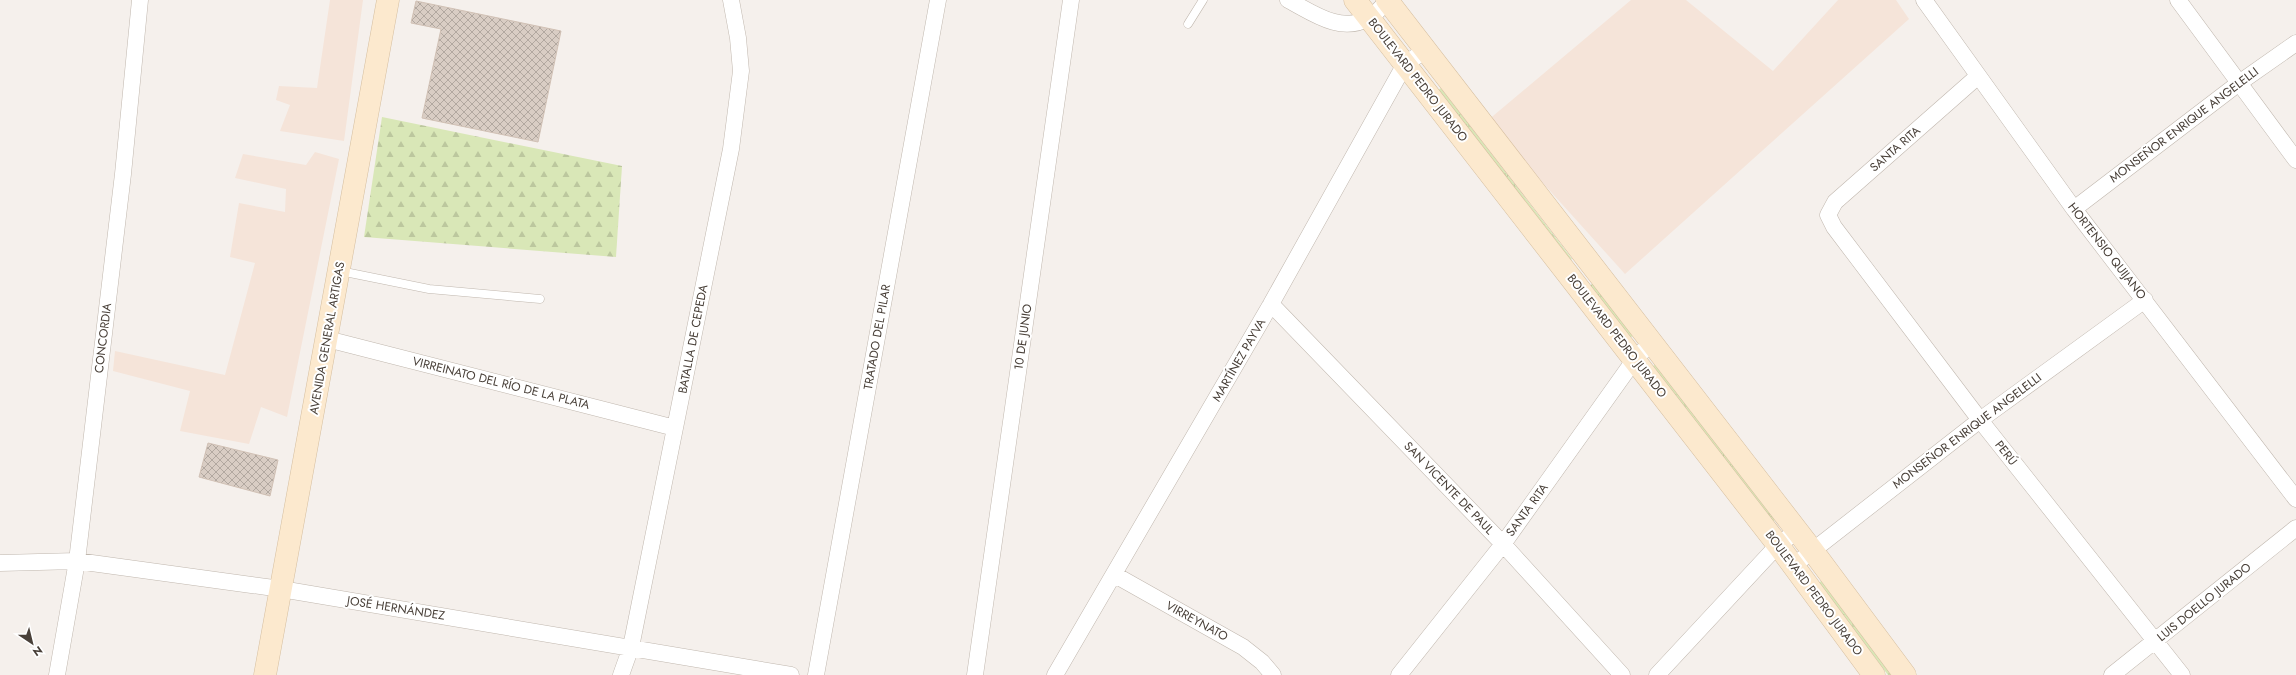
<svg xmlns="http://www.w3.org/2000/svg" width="2296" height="675" font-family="Jost,sans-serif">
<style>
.commercial{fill:#f5e4d9}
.grass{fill:url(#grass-tufts)}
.forest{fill:url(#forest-firs)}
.building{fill:url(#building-cross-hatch);stroke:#d1c1b5}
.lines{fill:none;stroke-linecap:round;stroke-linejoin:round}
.service-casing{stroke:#c0b7ae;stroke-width:9}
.minor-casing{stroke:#c0b7ae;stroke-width:17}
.secondary-casing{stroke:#d5be9f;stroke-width:23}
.service{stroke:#fff;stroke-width:8}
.minor{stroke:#fff;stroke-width:16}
.secondary{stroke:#fce9ce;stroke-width:22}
.labels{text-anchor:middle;stroke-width:4;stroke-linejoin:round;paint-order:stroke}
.street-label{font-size:12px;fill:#494039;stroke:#fff}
</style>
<defs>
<pattern id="grass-tufts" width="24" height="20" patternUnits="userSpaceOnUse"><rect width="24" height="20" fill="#d9e7b7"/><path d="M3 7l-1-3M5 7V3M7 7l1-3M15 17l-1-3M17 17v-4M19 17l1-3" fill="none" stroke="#bcc79e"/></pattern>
<pattern id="forest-firs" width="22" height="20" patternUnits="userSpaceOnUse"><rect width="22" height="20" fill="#d9e7b7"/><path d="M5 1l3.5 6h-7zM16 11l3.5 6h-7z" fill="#bcc79e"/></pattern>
<pattern id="building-cross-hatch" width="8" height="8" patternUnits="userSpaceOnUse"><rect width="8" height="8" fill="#d9cdc4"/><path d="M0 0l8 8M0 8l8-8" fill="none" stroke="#b2a8a0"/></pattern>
</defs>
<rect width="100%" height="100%" fill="#f5f0ec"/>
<path class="commercial" d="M330,0H363L344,141L280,131L290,105L276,100L279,86L317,88Z
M1631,0H1686L1773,71L1838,0H1896L1909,19L1625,274L1487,121Z
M315,152L339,159L287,417L261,407L249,444L180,431L190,391L113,371L115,351L225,375L255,263L230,257L239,203L285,212L286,189L235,178L243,154L306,165Z"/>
<path class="grass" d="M1441,88L1572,259L1568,262L1437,91Z
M1593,283L1633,336L1629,338L1590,286Z
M1656,364L1775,520L1771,522L1653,366Z
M1822,580L1894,675H1888L1819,583Z"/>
<path class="forest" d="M382,117L622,166L616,257L364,237Z"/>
<path class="building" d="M416,1L561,31L538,142L422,118L441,29L411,23Z
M208,443L278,460L270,496L199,477Z"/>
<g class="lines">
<g class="service-casing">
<path id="service" d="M1188,24L1203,0
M340,271L429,289L540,299"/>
</g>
<g class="minor-casing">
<path id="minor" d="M1288,0C1313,13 1340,34 1369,18C1376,14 1382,6 1388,1
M1924,0L2074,209L2296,499
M2178,0L2296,160
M1977,77L1835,202L1828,215L1834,227L1980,420L2182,675
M2074,209L2239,83L2296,43
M1271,304L1503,544L1622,675
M327,339L675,428
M0,563L77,561L281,589L791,675
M1793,566L1980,420L2145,300
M1115,575L1243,647L1262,662L1273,675
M57,675L77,561L123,174L140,0
M621,675L631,647L731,149L741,71L738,38L731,0
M816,675L938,0
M975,675L1071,0
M1055,675L1271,304L1405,64L1426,50
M1399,675L1503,544L1635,359L1651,343
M1657,675L1778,545L1797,531
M2112,675L2296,528"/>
</g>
<g class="secondary-casing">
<path id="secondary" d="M1355,0L1778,545L1874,675
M1387,0L1812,550L1905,675
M265,675L388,0"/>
</g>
<use href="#service" class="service"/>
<use href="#minor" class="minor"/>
<use href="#secondary" class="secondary"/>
</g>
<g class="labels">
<g class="street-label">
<text transform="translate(1418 80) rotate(52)" y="4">BOULEVARD PEDRO JURADO</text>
<text transform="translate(2184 125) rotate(-37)" y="4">MONSEÑOR ENRIQUE ANGELELLI</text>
<text transform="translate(1895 149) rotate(-41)" y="4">SANTA RITA</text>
<text transform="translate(2107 251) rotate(52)" y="4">HORTENSIO QUIJANO</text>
<text transform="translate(1617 336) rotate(52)" y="4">BOULEVARD PEDRO JURADO</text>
<text transform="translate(877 337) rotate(-80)" y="4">TRATADO DEL PILAR</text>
<text transform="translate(1023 337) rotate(-82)" y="4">10 DE JUNIO</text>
<text transform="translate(103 338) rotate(-83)" y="4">CONCORDIA</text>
<text transform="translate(327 338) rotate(-80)" y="4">AVENIDA GENERAL ARTIGAS</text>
<text transform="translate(693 339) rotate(-79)" y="4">BATALLA DE CEPEDA</text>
<text transform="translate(1239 360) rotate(-60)" y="4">MARTÍNEZ PAYVA</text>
<text transform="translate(501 383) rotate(14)" y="4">VIRREINATO DEL RÍO DE LA PLATA</text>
<text transform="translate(1967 431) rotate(-37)" y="4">MONSEÑOR ENRIQUE ANGELELLI</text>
<text transform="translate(2006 453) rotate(52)" y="4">PERÚ</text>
<text transform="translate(1449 488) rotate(46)" y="4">SAN VICENTE DE PAUL</text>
<text transform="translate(1527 510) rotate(-54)" y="4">SANTA RITA</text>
<text transform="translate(1814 593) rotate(53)" y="4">BOULEVARD PEDRO JURADO</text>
<text transform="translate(2204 602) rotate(-39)" y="4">LUIS DOELLO JURADO</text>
<text transform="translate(396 608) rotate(9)" y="4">JOSÉ HERNÁNDEZ</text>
<text transform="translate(1197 621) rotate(29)" y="4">VIRREYNATO</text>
</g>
</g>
<g transform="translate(32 643) rotate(145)" stroke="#ffffff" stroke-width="3" paint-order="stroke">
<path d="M0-3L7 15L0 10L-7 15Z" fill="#494039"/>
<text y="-6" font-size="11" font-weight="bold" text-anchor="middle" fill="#494039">N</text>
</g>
</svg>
